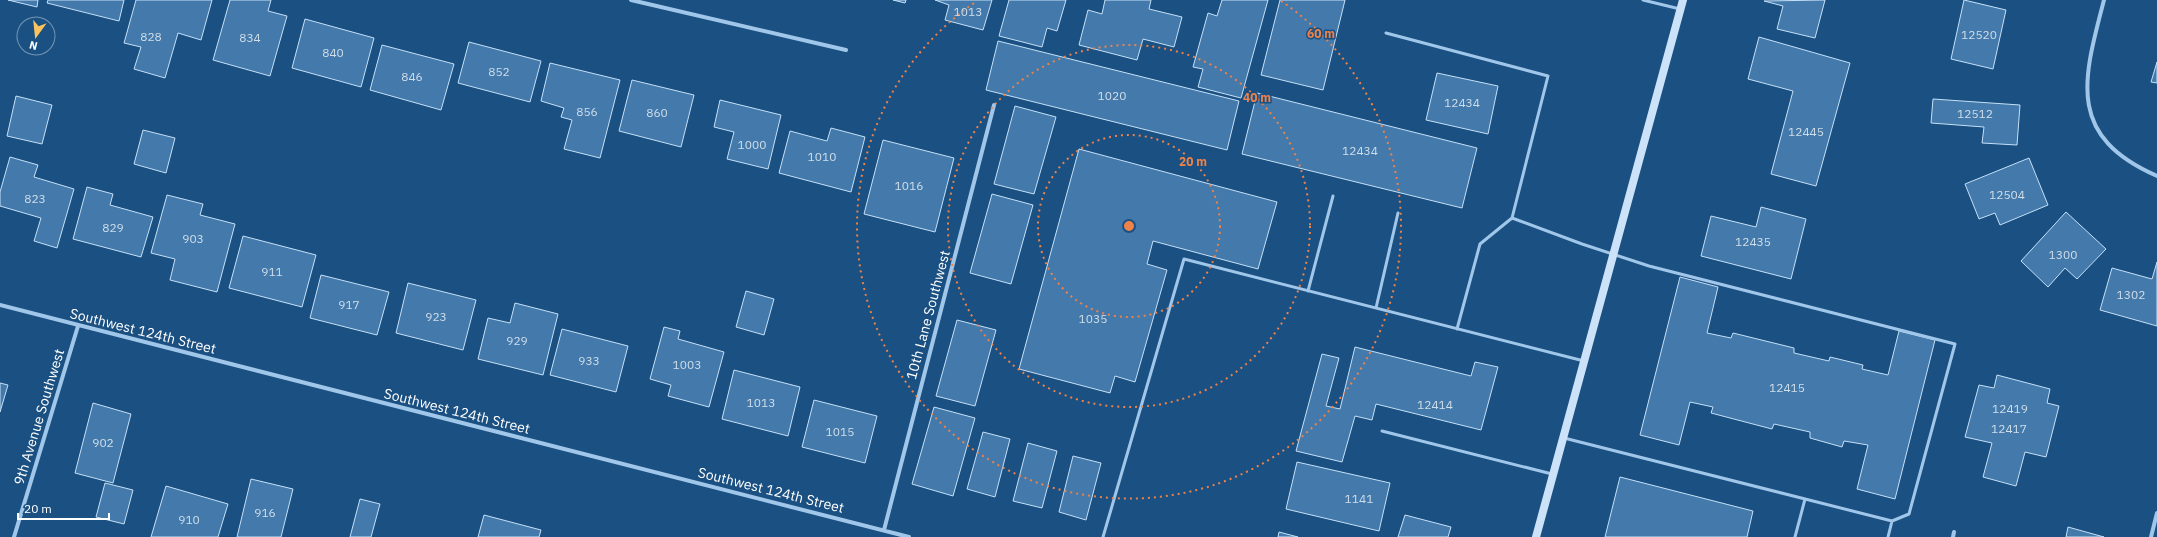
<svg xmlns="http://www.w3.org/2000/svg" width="2157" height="537" font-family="'IBM Plex Sans',sans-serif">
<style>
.building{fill:#447aab;stroke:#c5e0f8}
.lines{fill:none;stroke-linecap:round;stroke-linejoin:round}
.service{stroke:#a0c7ea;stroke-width:3}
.minor{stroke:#a0c7ea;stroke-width:4}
.secondary{stroke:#cce2f8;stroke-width:8}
.ring{fill:none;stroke:#ee8249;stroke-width:2;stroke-dasharray:2 4}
.labels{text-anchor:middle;stroke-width:3;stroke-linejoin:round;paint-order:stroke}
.number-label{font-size:12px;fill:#d0deea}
.street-label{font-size:14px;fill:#fff;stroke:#1b5082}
.centre{fill:#ee8249;stroke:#1b5082;stroke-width:2}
.ring-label{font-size:12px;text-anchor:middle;font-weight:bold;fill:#ee8249;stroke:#1b5082;stroke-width:3;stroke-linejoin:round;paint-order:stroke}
</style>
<rect width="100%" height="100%" fill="#1b5082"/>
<path class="building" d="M8,0H38L37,7Z
M48,0H124L119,21L47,3Z
M136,0H212L201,40L178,33L165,78L134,69L141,47L124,43Z
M230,0H271L268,11L287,16L270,76L213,60Z
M893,0H906L905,3Z
M935,0H992L983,30L945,20L949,5Z
M1009,0H1066L1057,31L1047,28L1042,47L999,36Z
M1105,0H1151L1149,9L1182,17L1174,47L1143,39L1137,60L1079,45L1088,10L1102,14Z
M1222,0H1268L1241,98L1198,87L1203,69L1193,67L1208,13L1217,16Z
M1280,0H1345L1323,90L1261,75Z
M1825,0L1815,38L1777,29L1783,6L1764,1Z
M1964,0L2006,10L1993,69L1951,59Z
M305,19L374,38L361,87L292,68Z
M1759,37L1850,63L1816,186L1771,174L1793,91L1748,79Z
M998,41L1239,101L1227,150L986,90Z
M469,42L541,61L530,102L458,83Z
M382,45L454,64L441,110L370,90Z
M2157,62V83L2151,82Z
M550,63L620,80L600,158L564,149L572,120L561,117L564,108L541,101Z
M1437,73L1498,86L1488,134L1426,120Z
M632,80L694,95L681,147L619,131Z
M1257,93L1477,148L1462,208L1242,154Z
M16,96L52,105L42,144L7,136Z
M1933,99L2020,105L2017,145L1982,143L1984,127L1931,123Z
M720,100L781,115L768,169L727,159L734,132L714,127Z
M1015,106L1056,117L1034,194L994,184Z
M831,128L865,137L851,192L779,173L790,131L827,141Z
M143,130L175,138L166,173L134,164Z
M883,140L954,158L935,232L864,214Z
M1079,149L1277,202L1258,269L1153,241L1147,264L1167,270L1135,382L1115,376L1110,393L1019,369Z
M10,157L38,165L34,177L74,189L57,248L34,241L41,218L0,206V192Z
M2029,158L2048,205L2000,225L1995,213L1979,219L1965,184Z
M87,187L113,194L110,205L153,217L141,257L73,239Z
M992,194L1033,205L1011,284L970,273Z
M167,195L203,204L200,215L235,224L217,292L170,280L175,259L151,253Z
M1761,207L1806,219L1791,279L1701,256L1711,216L1756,227Z
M2066,212L2106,249L2077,279L2065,268L2048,287L2021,261Z
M243,236L316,255L302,307L229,288Z
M2157,262V326L2100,310L2112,268L2152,279Z
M321,275L389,292L377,335L310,318Z
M1680,277L1718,287L1707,333L1731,338L1733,333L1794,348V353L1829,361L1830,357L1863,365L1862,369L1888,375L1899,331L1935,340L1895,499L1857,489L1868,445L1844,441L1842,447L1810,438V432L1774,424L1772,429L1711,413L1713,407L1690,402L1679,445L1640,435Z
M408,283L476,300L463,350L396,333Z
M746,291L774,299L764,335L736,327Z
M515,303L558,314L543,375L478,359L488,318L510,323Z
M957,320L996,330L975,406L936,396Z
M664,327L680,331L678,339L724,352L709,407L668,396L671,385L650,379Z
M562,329L628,346L616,392L550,375Z
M1355,347L1471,376L1475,362L1498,367L1481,430L1376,404L1372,420L1355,416L1342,462L1296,451L1322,354L1339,358L1326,406L1340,409Z
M734,370L800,387L788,436L722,419Z
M1997,375L2050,389L2047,403L2059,406L2046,457L2025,452L2016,486L1983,477L1992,443L1965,437L1979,385L1994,388Z
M0,383L8,385L0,412Z
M814,400L877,416L865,463L802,447Z
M93,403L131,414L113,483L75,473Z
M934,407L975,418L953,496L912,484Z
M983,432L1010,439L995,497L967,489Z
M1028,443L1057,451L1042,508L1013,501Z
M1073,456L1101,463L1086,520L1059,512Z
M1297,462L1390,483L1379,531L1286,509Z
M1620,477L1753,511L1747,537H1605Z
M251,479L293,489L281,537H237Z
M105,483L133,490L124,524L96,517Z
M166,486L228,504L218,537H151Z
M360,499L380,504L371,537H350Z
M484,515L541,530L539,537H478Z
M1405,515L1451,527L1448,537H1398Z
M2068,527L2104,537H2066Z
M1279,532L1298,537H1278Z"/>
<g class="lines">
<path class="service" d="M1643,0L1680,9
M1386,33L1548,76L1512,218L1480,244L1457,329
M1512,218L1582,244L1649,266L1955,344L1909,514L1892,521L1564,438
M1308,291L1333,196
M1376,308L1398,213
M1382,431L1552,474
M1103,537L1184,259L1584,361
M1795,537L1805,499
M1888,537L1892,521"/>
<path class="minor" d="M631,0L846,50
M2104,0C2083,80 2066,136 2157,176
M0,305L909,537
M884,530L994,105
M14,537L78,326
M1953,537L1954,532
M2151,537L2157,513"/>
<path class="secondary" d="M1536,537L1683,0"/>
</g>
<g class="ring">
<circle cx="1129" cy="226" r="91"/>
<circle cx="1129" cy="226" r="181"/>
<path d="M1281 1A272 272 0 1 1 977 1"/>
</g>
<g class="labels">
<g class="number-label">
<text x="968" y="16">1013</text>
<text x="1979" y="39">12520</text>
<text x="151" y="41">828</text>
<text x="250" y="42">834</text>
<text x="333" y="57">840</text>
<text x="499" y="76">852</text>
<text x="412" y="81">846</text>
<text x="1112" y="100">1020</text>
<text x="1462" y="107">12434</text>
<text x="587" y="116">856</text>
<text x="657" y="117">860</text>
<text x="1975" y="118">12512</text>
<text x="1806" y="136">12445</text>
<text x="752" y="149">1000</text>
<text x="1360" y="155">12434</text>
<text x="822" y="161">1010</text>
<text x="909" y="190">1016</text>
<text x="2007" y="199">12504</text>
<text x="35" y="203">823</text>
<text x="113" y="232">829</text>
<text x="193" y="243">903</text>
<text x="1753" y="246">12435</text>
<text x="2063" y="259">1300</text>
<text x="272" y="276">911</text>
<text x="2131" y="299">1302</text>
<text x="349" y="309">917</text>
<text x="436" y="321">923</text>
<text x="1093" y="323">1035</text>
<text x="517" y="345">929</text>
<text x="589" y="365">933</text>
<text x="687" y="369">1003</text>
<text x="1787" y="392">12415</text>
<text x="761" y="407">1013</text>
<text x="1435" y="409">12414</text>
<text x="2010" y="413">12419</text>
<text x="2009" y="433">12417</text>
<text x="840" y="436">1015</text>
<text x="103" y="447">902</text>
<text x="1359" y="503">1141</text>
<text x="265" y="517">916</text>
<text x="189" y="524">910</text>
</g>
<g class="street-label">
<text transform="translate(928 315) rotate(-75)" y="5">10th Lane Southwest</text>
<text transform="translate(143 331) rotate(14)" y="5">Southwest 124th Street</text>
<text transform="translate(457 411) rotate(14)" y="5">Southwest 124th Street</text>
<text transform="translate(39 417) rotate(-73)" y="5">9th Avenue Southwest</text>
<text transform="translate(771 490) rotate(14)" y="5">Southwest 124th Street</text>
</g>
</g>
<circle cx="1129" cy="226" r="6" class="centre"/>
<g class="ring-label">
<text x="1321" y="38">60 m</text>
<text x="1257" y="102">40 m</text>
<text x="1193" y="166">20 m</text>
</g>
<g transform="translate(36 36) rotate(195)"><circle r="19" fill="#1b5082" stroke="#7696b4"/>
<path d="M0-3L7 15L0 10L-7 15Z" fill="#fbc25d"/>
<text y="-6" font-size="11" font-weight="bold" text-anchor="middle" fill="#ffffff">N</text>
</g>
<path d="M18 513v6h91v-6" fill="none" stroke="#ffffff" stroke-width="2"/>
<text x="24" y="513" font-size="12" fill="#ffffff" stroke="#1b5082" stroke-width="3" paint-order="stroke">20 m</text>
</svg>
